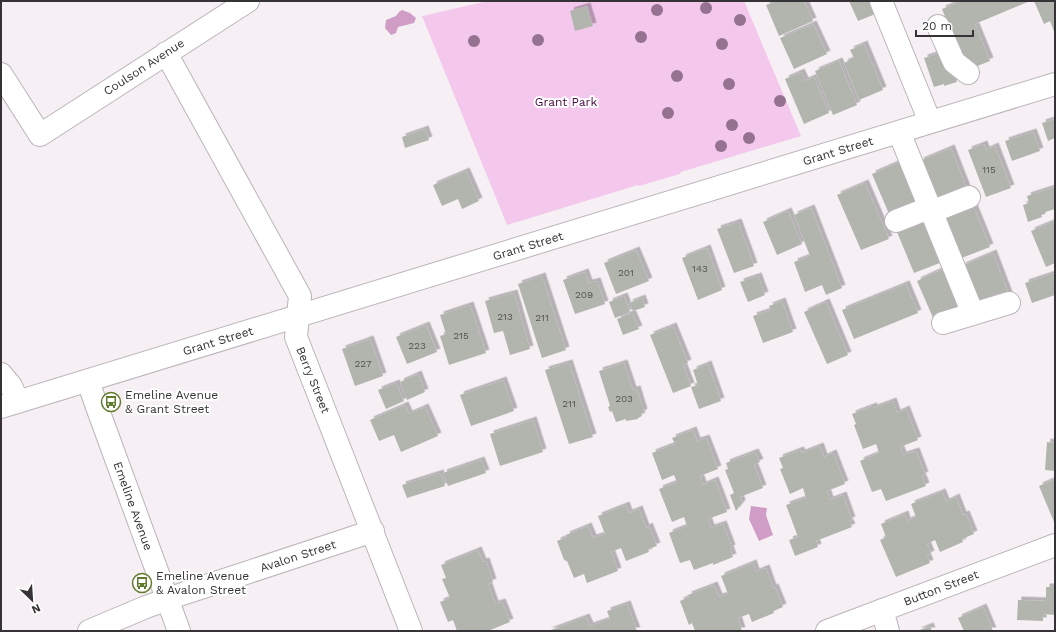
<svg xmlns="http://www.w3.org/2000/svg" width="1056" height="632" font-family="'Work Sans',sans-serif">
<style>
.green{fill:#f4c8ec}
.water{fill:#d09dc7}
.building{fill:#b2b5ae;filter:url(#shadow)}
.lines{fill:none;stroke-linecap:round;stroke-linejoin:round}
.minor-casing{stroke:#bbb4b9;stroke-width:24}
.minor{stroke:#fff;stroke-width:22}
.tree{fill:#967291}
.labels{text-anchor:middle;stroke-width:4;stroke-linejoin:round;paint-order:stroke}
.number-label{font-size:10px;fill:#545453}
.street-label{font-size:12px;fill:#353335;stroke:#fff}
.park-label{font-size:12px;fill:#470a40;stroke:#fff}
.poi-label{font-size:12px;fill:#353335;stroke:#fff;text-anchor:start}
</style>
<defs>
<filter id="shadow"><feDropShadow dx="3.5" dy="-3.5" stdDeviation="0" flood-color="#0004"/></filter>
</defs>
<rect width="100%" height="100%" fill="#f6f0f5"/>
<path class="green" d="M488,1H744L801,136L681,172L680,174L639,186L638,185L507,225L422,16Z"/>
<path class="water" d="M402,10L410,13L416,18L414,23L398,27L396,33L391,35L385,28L386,20L396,16L399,12Z
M751,506L767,508L766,515L773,535L759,541L749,519Z"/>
<path class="building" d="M776,1H804L813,21L779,36L766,5Z
M849,1H873L878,13L858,21Z
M962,1H1030L975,24L990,61L967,70L942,9Z
M1034,1H1055V34L1050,21L1044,24Z
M587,6L593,26L575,31L570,11Z
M813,24L827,54L794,69L780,38Z
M864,44L883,90L859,100L844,63L854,58L850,50Z
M940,53L950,60L957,82L944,86V84L934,87L924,58Z
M839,61L857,105L833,115L815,71Z
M801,72L805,81L814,77L829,113L804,124L785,79Z
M1055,119V138L1048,141L1042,123Z
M425,129L429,140L405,148L402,137Z
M1033,132L1040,151L1012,161L1005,141Z
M984,144L986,150L995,146L1011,188L986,197L968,150Z
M951,148L967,189L936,201L920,161Z
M902,161L920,201L889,214L872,174Z
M466,171L479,201L462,209L458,199L442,206L433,185Z
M865,183L889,239L861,250L837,195Z
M1055,187V209L1045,212L1046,213L1041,215L1042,217L1028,222L1023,205L1029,203L1027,196Z
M973,205L990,247L959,259L942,217Z
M811,208L842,288L826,295L822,285L805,292L794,262L810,256L794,215Z
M788,211L802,244L777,255L763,222Z
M927,219L945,261L914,273L897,232Z
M1055,221V263L1046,267L1031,231Z
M738,222L754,266L734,273L717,229Z
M707,248L722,290L698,300L682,258Z
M636,250L649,281L616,294L604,263Z
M993,253L1009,295L979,307L962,266Z
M947,267L965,307L934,320L917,281Z
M585,272L589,283L597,281L605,304L575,314L563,280Z
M1055,273V295L1032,303L1025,283Z
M542,276L566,350L542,358L518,284Z
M758,276L765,295L748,302L740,282Z
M906,284L918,313L854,339L842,310Z
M514,293L530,349L510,355L503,331L494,333L485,301Z
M624,296L630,312L615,318L609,302Z
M642,298L645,307L633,311L629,303Z
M782,301L793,332L763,343L753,316L771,310L769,306Z
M826,302L848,355L827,364L804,312Z
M470,305L486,353L449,365L440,336L446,334L440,315Z
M632,313L639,329L623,335L617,319Z
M426,325L437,352L407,364L396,337Z
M673,326L688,363L683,365L691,386L673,393L650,335Z
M370,339L383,376L355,386L342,349Z
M569,363L593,437L569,444L545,370Z
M624,363L633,390L637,389L644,412L641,414L642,416L638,418V419L626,421V419L616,422L612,411L610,412L608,407L610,406L599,371Z
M708,364L721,401L699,409L691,387L698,385L693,370Z
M418,374L425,392L407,400L400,382Z
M503,380L514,411L471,426L460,395Z
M396,383L404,401L386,409L378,390Z
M893,401L897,413L906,409L918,440L900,447L903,455L916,451L925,475L922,476L926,486L886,501L881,489L872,492L860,461L879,453L876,444L863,449L854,425L856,424L852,414L873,406L874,408Z
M405,405L409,414L425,407L438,436L401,452L394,435L379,441L370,420Z
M533,420L543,452L500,466L490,434Z
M693,430L697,441L706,438L718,469L700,476L703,485L715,480L727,512L708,519L711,528L723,524L732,548L730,549L733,557L713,565V563L694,570L690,560L680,563L669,533L687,526L684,517L672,522L659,489L677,482L674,475L662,480L652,453L675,444L672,438Z
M1047,442L1055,443V471L1045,470Z
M820,446L824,457L833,453L845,484L827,491L830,500L843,495L852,520L849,521L852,527L816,541L818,547L795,556L789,540L798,537L786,505L806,498L803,488L790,494L780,469L783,468L779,458L800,450L802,453Z
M755,452L760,462L754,465L763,488L740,497L742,503L736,511L730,495L734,493L725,470L728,469L726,463Z
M481,460L486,473L448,486L443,473Z
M440,473L445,486L407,498L402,485Z
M1055,479V522H1054L1039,486Z
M942,492L946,502L956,497L963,515L966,514L974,534L962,539L963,542L940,552L935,540L927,544L931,554L927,556L930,563L896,577L880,540L886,537L881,524L905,514L907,521L916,517L911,504Z
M626,505L629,513L639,509L646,528L649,526L657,546L648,549L649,552L626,561L621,548L611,552L618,571L587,583L584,574L574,578L567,561L564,560L557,541L567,537L566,535L588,526L593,538L605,534L598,516Z
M478,550L483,562L486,561L493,582L488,584L495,604L502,602L510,622L488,631H457L453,620L448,622L440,602L450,598L442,579L446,578L441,565Z
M753,563L756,572L766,568L773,588L775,587L783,607L773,611L774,613L752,622L749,614L738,618L742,631H695L692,623L689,625L680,601L689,597L688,595L714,585L719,597L728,594L721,576Z
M1046,587H1055V615L1043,614V621L1017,620L1018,600L1046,601Z
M627,604L637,631H548L586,617L590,626L610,619L607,611Z
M983,607L993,631H964L958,618Z
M930,626L932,631H917Z"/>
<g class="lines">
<g class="minor-casing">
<path id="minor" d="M881,1L930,122
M938,26L954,62L968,73
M166,53L300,296L296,337L411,631
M1,74L40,135L248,1
M899,132L973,314
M931,212L969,197
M896,221L929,208
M943,323L1009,303
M1,374L11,386L18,402
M88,381L97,407L179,631
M1,407L1055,84
M882,610L888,631
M89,631L146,607L185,593L373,531
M827,631L1055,545"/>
</g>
<use href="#minor" class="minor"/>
</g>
<g class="tree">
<circle cx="706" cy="8" r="6"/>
<circle cx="657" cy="10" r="6"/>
<circle cx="740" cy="20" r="6"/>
<circle cx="641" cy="37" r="6"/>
<circle cx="538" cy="40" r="6"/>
<circle cx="474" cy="41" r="6"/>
<circle cx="722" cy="44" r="6"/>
<circle cx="677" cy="76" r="6"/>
<circle cx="729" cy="84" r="6"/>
<circle cx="780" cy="101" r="6"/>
<circle cx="668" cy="113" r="6"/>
<circle cx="732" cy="125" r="6"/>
<circle cx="749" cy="138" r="6"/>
<circle cx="721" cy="146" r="6"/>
</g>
<defs>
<g id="bus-ring" transform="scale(1)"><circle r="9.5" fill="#fff" stroke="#617b2e" stroke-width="1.5"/><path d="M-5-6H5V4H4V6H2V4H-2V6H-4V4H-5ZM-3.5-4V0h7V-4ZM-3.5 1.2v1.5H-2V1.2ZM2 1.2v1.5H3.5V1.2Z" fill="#617b2e"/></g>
</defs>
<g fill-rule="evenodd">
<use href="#bus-ring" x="111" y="402"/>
<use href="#bus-ring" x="142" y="583"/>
</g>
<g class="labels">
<g class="number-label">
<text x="989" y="173">115</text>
<text x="700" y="272">143</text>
<text x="626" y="276">201</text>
<text x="584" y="298">209</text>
<text x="505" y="320">213</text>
<text x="542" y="321">211</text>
<text x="461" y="339">215</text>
<text x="417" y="349">223</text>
<text x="363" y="367">227</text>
<text x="624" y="402">203</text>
<text x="569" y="407">211</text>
</g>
<g class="street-label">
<text transform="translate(144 67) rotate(-33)" y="4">Coulson Avenue</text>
<text transform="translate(838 151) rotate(-17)" y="4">Grant Street</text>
<text transform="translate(528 246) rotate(-17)" y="4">Grant Street</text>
<text transform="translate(218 341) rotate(-17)" y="4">Grant Street</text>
<text transform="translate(313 380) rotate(68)" y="4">Berry Street</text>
<text transform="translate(133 506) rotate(70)" y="4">Emeline Avenue</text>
<text transform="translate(298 556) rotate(-18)" y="4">Avalon Street</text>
<text transform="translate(941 588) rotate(-21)" y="4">Button Street</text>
</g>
<g class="park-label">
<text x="566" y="106">Grant Park</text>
</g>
<g class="poi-label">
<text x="125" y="399">Emeline Avenue<tspan x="125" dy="14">&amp; Grant Street</tspan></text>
<text x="156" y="580">Emeline Avenue<tspan x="156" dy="14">&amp; Avalon Street</tspan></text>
</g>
</g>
<rect width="1056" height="632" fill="none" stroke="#353335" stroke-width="4"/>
<g transform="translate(32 600) rotate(155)" stroke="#ffffff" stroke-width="3" paint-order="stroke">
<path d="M0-3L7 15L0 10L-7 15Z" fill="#353335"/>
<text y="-6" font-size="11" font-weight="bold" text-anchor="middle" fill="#353335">N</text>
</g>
<path d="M916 30v6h57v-6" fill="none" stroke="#353335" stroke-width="2"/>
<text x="922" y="30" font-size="12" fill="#353335" stroke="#ffffff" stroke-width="3" paint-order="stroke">20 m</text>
</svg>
